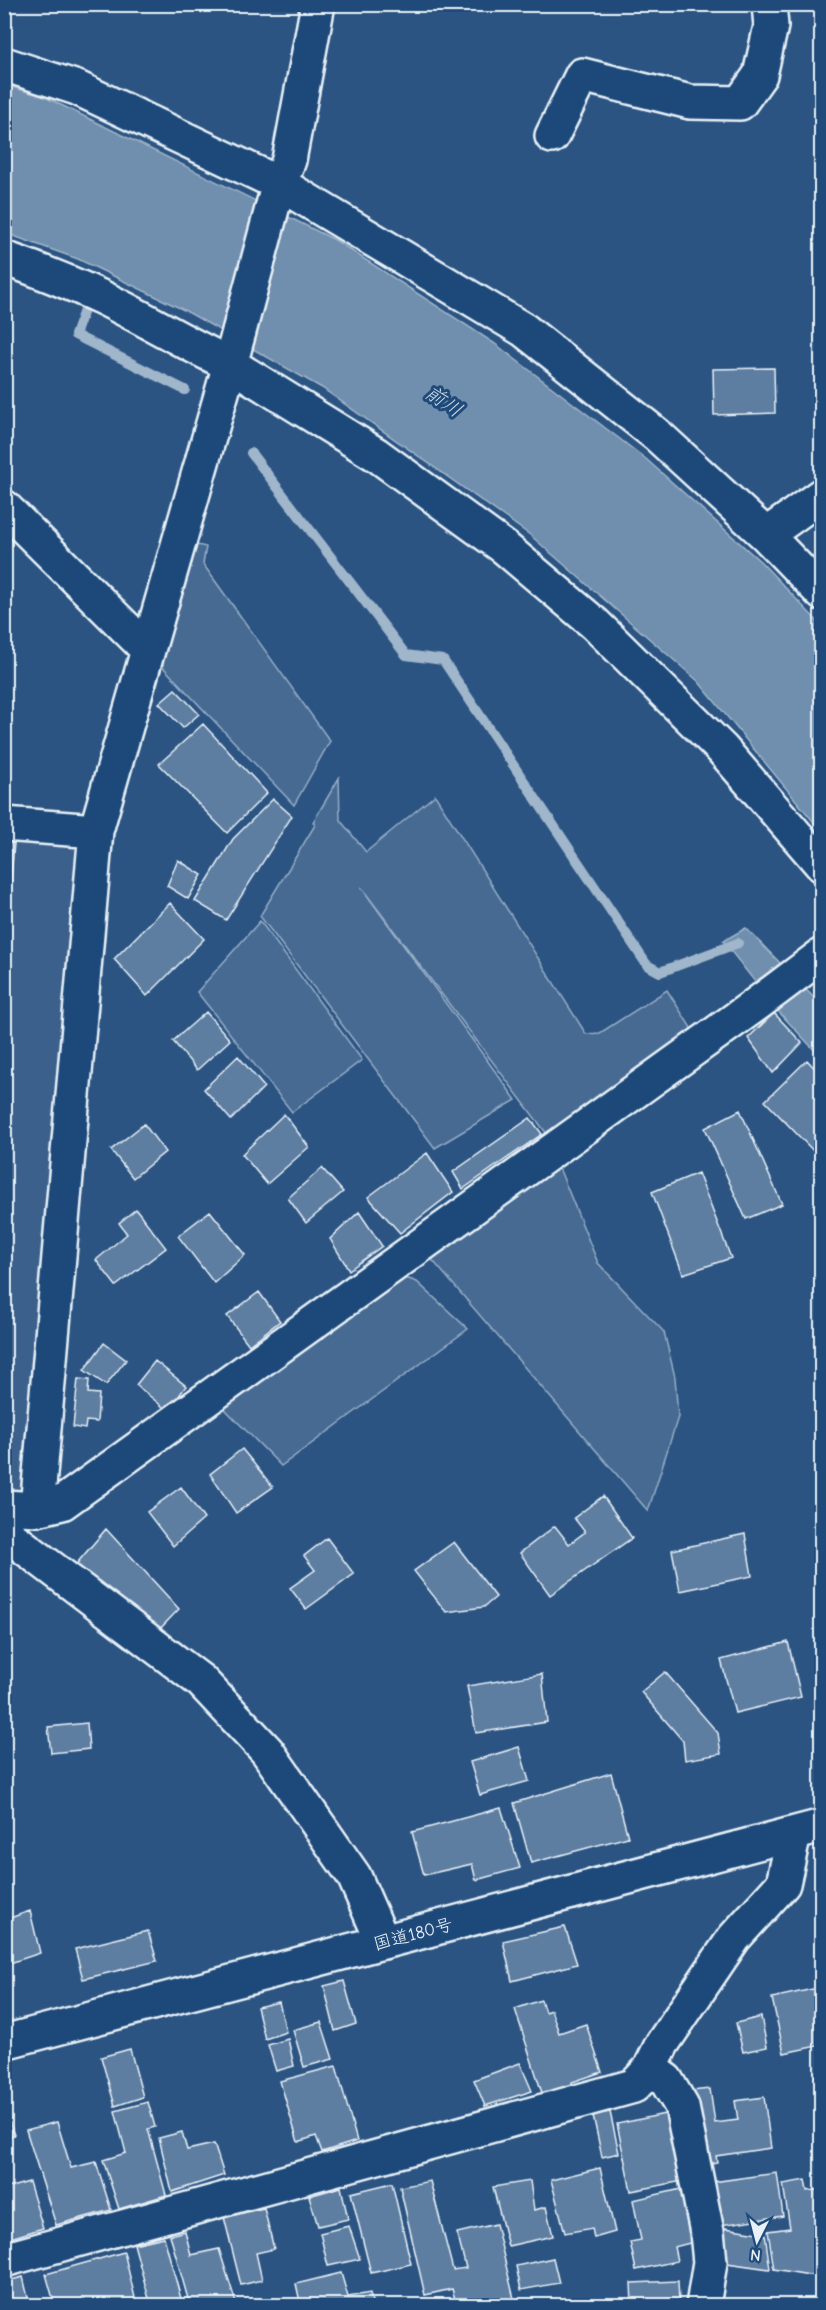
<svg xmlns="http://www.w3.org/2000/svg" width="826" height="2310" font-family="'Comic Neue','Klee One',sans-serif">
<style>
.built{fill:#3a608b}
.green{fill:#476b93;stroke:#98aec6;stroke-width:1.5}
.water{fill:#708ead;stroke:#a0b6cb;stroke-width:1.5}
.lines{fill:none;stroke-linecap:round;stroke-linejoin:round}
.stream{stroke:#a0b6cb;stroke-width:10}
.building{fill:#5d7da1;stroke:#e8f1f8;stroke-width:1.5}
.minor-casing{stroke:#e8f1f8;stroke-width:38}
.trunk-casing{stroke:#e8f1f8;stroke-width:38}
.minor{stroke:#1f4a7a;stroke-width:33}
.trunk{stroke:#1f4a7a;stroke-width:33}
.labels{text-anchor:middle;stroke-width:6;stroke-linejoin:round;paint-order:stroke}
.street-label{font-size:18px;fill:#e8f1f8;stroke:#1f4a7a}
.water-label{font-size:20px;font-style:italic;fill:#d0dde9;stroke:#1f4a7a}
</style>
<rect width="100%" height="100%" fill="#2b5482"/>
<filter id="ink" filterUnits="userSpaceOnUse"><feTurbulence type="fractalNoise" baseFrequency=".0167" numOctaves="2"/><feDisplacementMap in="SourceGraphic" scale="12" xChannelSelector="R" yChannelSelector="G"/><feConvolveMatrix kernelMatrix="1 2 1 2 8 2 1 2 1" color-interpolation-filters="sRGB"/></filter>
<g filter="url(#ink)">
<path class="built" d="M4,835L76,841L27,1492L4,1491Z"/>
<path class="green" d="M197,545L206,547L203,564L330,741L294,805L162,666Z
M339,778L340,820L366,852L435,795L586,1034L600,1033L667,990L693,1031L550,1138L361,887L516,1100L435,1148L260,916L315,825L313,822Z
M260,921L362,1060L292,1112L197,992Z
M557,1163L598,1263L664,1332L675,1377L678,1417L648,1511L428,1255Z
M403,1277L417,1282L468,1329L281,1466L222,1406Z"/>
<path class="water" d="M5,85L45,97L335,240L494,343L646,459L761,562L821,625V831L698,681L530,535L322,388L184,310L78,259L5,233Z
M746,928L821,1005V1057L777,1010L723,941Z"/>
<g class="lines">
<path class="stream" d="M83,313L75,335L185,390
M251,453L406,655L443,660L647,965L660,972L738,943"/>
</g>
<path class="building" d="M774,368L775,413L714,415L713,369Z
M175,689L199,714L183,728L159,703Z
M203,724L267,793L227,833L159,764Z
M273,799L292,816L226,920L195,901L233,839Z
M4,842L14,843L9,903H4Z
M178,860L202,875L188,899L167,886Z
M170,903L204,939L147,996L114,959Z
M206,1012L230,1040L197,1070L173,1041Z
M774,1013L802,1043L773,1073L748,1038Z
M238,1056L264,1087L231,1120L204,1089Z
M807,1060L822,1076V1160L765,1101Z
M740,1110L782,1204L746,1219L705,1128Z
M284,1114L309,1147L267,1184L242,1154Z
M530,1118L542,1134L463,1189L453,1172Z
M144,1124L165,1152L133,1178L111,1150Z
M427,1153L453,1192L400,1233L368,1197Z
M322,1168L343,1192L306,1223L288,1198Z
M698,1173L731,1258L683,1274L652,1192Z
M136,1209L166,1248L116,1286L96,1260L127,1234L119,1223Z
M210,1211L245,1255L214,1283L178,1236Z
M359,1212L382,1246L349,1270L330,1239Z
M259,1292L280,1321L249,1345L227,1316Z
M104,1343L126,1360L106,1385L84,1370Z
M155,1361L186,1386L168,1411L136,1385Z
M78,1379L89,1380L88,1393L99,1394L97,1422L86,1421L85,1429L73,1427Z
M242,1449L273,1487L236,1513L210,1474Z
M181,1487L204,1519L173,1546L147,1512Z
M603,1496L632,1538L550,1595L520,1553L555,1526L569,1544L585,1532L574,1518Z
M106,1529L179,1609L155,1634L72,1569Z
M745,1534L752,1576L680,1591L672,1550Z
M327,1538L354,1574L306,1609L290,1588L315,1570L304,1556Z
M454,1542L496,1597L484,1607L446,1612L414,1571Z
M788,1642L801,1697L735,1713L721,1660Z
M665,1672L718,1733L721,1754L685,1760L683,1741L641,1692Z
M542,1674L547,1722L476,1733L467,1686Z
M87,1723L89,1749L51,1753L48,1727Z
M519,1747L529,1781L480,1795L470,1762Z
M611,1773L628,1837L531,1863L514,1803Z
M501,1808L520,1868L476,1880L472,1864L424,1875L412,1832Z
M30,1911L40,1953L4,1965V1920Z
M565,1927L577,1964L512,1981L503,1941Z
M148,1931L157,1961L83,1979L75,1949Z
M344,1981L356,2024L335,2031L324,1986Z
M822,1987V2045L784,2053L772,1998Z
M541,2000L545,2012L551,2010L559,2033L586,2024L602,2072L572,2082V2087L543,2096L515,2009Z
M279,2002L286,2032L265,2039L257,2007Z
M761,2017L767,2047L743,2052L736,2023Z
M321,2022L333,2059L304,2067L293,2030Z
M288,2039L294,2066L276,2071L268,2045Z
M130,2049L143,2097L115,2106L101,2057Z
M520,2063L532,2091L485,2106L474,2080Z
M336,2066L357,2141L322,2152L316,2136L298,2142L280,2081Z
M822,2074V2111L815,2075Z
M710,2089L715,2123L738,2120L735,2101L764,2097L771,2148L716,2156L717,2162L702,2165L691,2091Z
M148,2102L155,2127L148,2129L166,2195L119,2209L103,2160L126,2153L115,2111Z
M4,2106L14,2135L4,2138Z
M610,2112L619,2153L602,2157L593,2115Z
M670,2113L683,2181L631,2191L617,2124Z
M57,2122L71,2168L96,2162L111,2210L56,2225L26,2130Z
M182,2132L187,2150L214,2144L224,2175L172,2192L159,2138Z
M600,2168L615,2232L594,2238L592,2228L565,2233L551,2180Z
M777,2173L783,2216L720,2225L713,2182Z
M805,2180L807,2191L822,2189V2277L774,2269L768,2231L790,2228L783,2184Z
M430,2181L453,2270L466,2268L457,2233L496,2224L515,2303L505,2306H457L452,2289L425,2295L400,2187Z
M530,2181L534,2210L546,2207L553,2236L508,2246L493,2187Z
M29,2182L43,2228L4,2240V2189Z
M392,2183L411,2264L371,2273L351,2193Z
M341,2187L348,2219L318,2226L309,2196Z
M686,2188L698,2241L674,2247L677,2261L636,2270L630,2242L641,2240L633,2200Z
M264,2208L274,2249L256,2253L262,2280L241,2285L224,2217Z
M349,2226L360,2259L328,2266L320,2233Z
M725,2228L765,2234L770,2269L720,2262Z
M185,2231L191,2255L219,2249L237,2306H190L170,2235Z
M164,2237L183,2306H151L134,2244Z
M124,2252L137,2306H55L46,2274Z
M553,2258L559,2283L521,2290L516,2266Z
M341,2273L348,2297L370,2293L373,2306H301L296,2284Z
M23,2277L30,2306H4V2282Z
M678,2281L679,2302L632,2304L631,2283Z"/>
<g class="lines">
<g class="minor-casing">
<path id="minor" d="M4,64L77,88L280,184L524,330L657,435L766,535L822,593
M552,136L582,75L690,102L740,103L760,75L771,26L769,4
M4,258C38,270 71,283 103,298C146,319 186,344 230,364L377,455L505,548L595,624L722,749L822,865
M4,507L148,650
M766,535L822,495
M4,824L96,831
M4,1507L37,1509L62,1503L758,1003L822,955
M37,1509L96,831L233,354L276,194L289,160L318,4
M4,1532L201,1681L267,1751L354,1876L383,1942
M650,2069L666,2080L682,2107L707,2232L710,2262L703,2306
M4,2260L634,2086L650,2069L662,2044L734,1938L783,1884L794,1834"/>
</g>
<g class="trunk-casing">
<path id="trunk" d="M4,2042L822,1826"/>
</g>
<use href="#minor" class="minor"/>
<use href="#trunk" class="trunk"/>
</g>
</g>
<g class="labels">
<g class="street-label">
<text transform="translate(413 1934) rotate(-15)" y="6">国道180号</text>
</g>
<g class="water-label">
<text transform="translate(444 401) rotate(34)" y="7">前川</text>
</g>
</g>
<rect width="826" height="2310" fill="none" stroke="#1f4a7a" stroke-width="24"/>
<rect x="12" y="12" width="802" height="2286" fill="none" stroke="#e8f1f8" stroke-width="2" filter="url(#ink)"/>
<g transform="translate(757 2241) rotate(186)" stroke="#1f4a7a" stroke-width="4.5" paint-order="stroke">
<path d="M0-4.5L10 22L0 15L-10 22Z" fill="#e8f1f8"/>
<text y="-9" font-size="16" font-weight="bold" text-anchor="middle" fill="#e8f1f8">N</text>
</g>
</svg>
